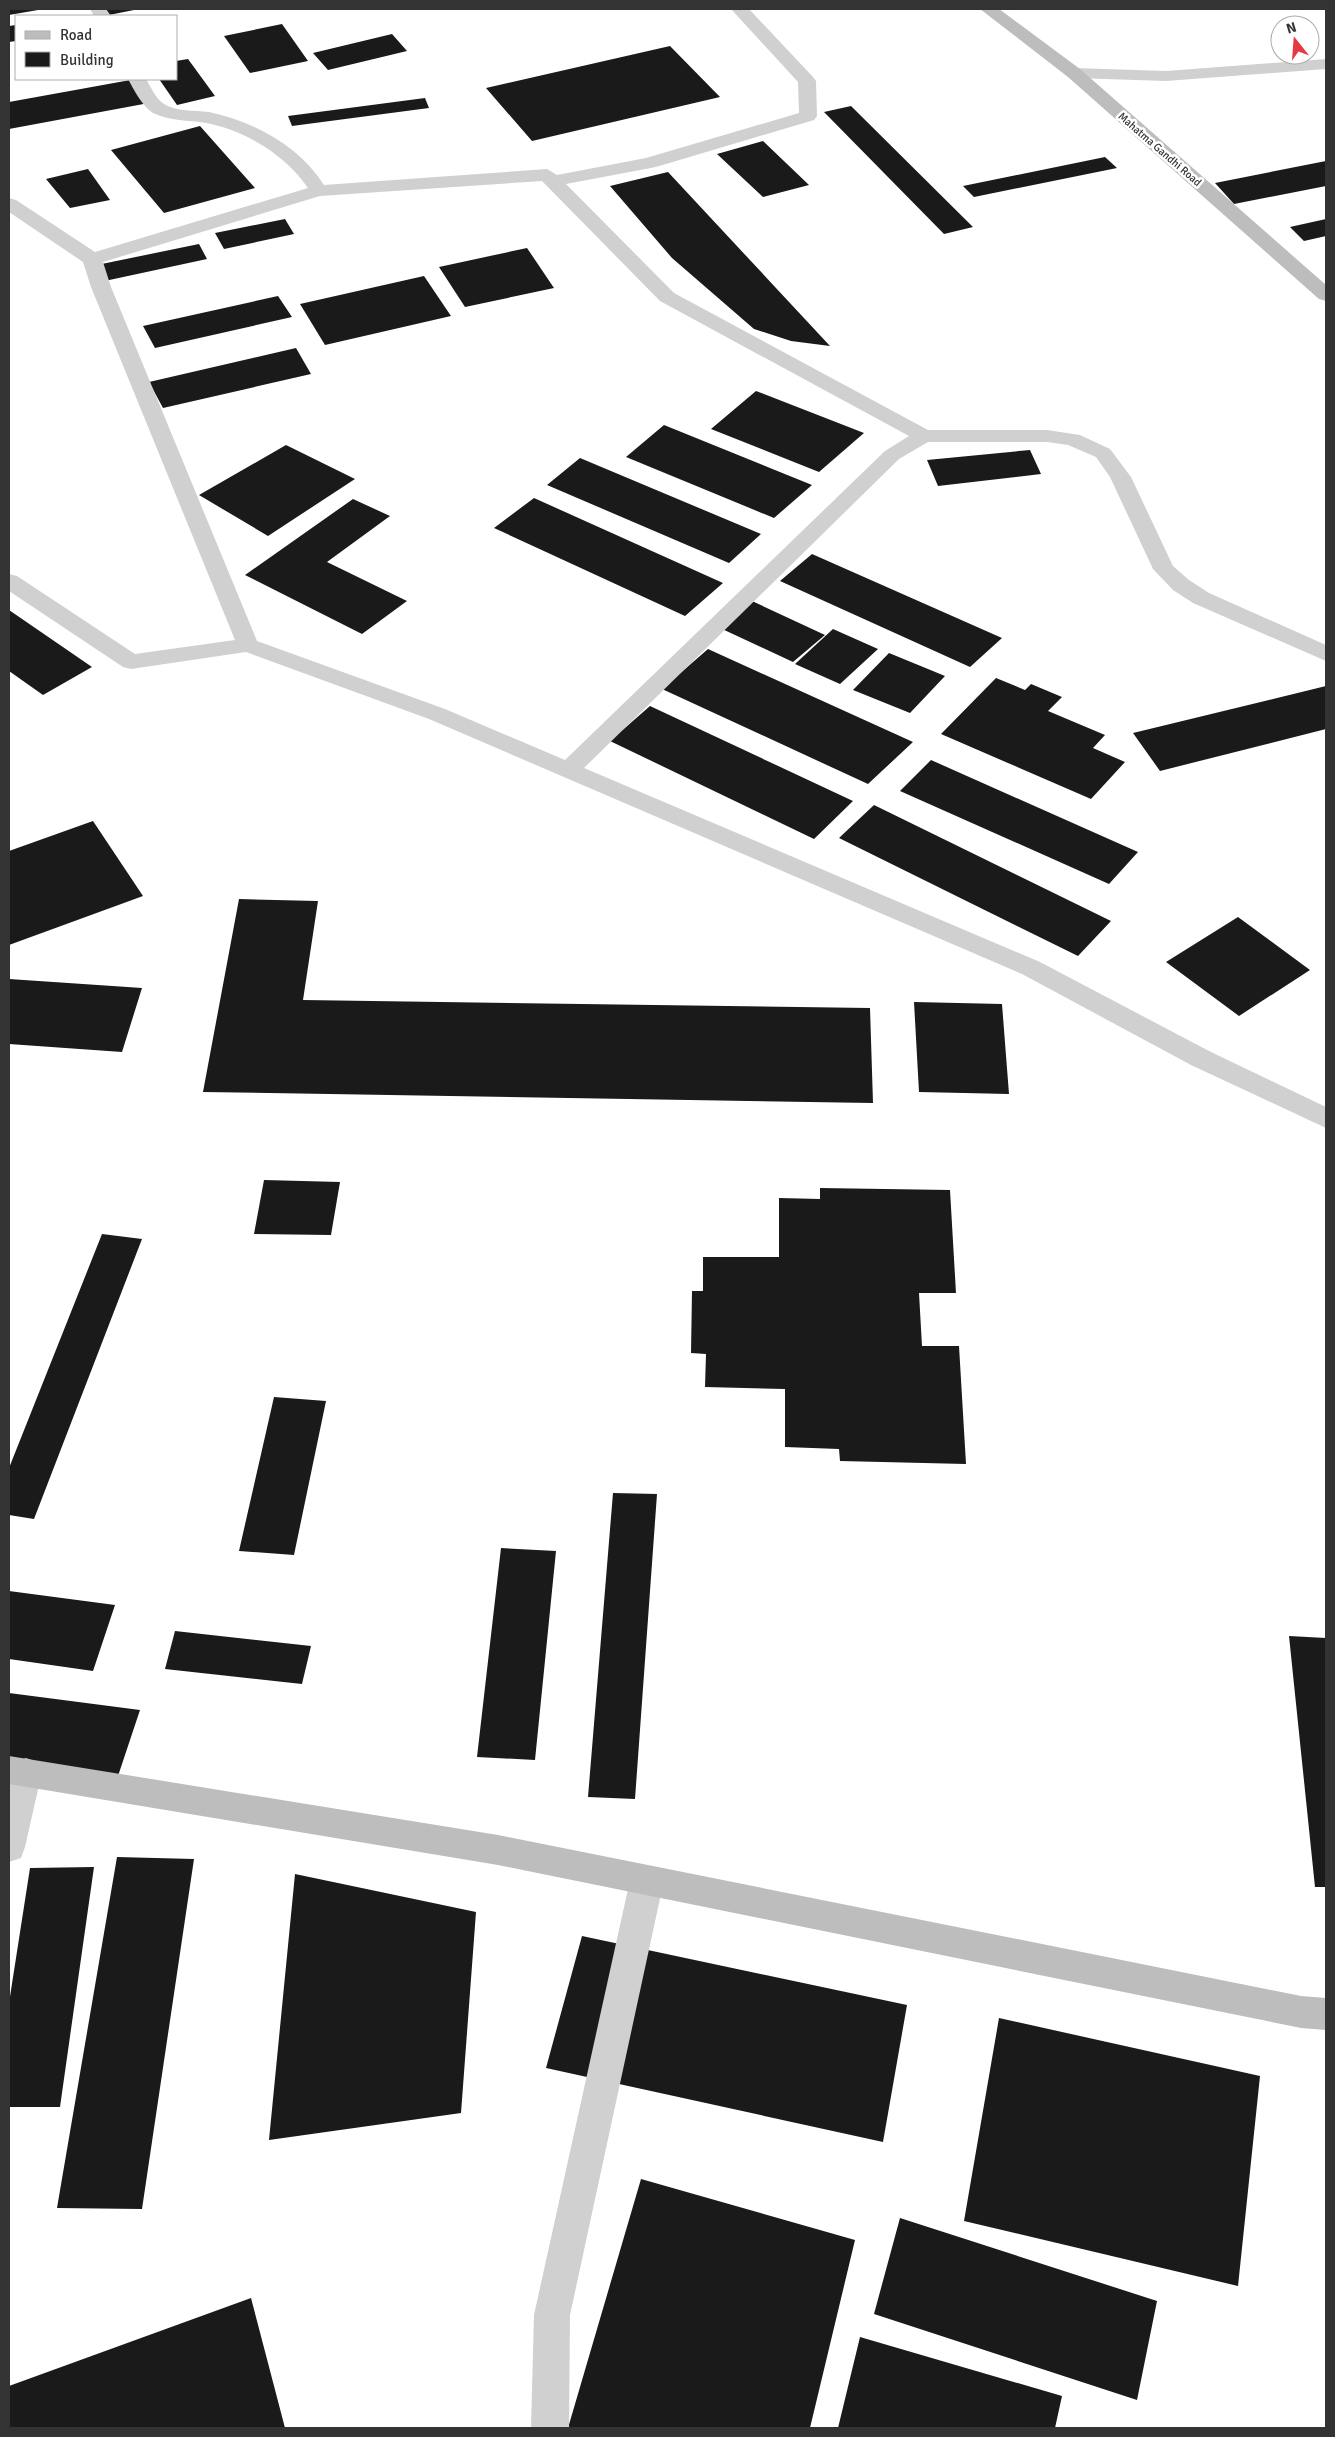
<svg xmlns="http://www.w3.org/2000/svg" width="1335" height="2437" font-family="Signika,sans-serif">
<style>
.building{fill:#1a1a1a}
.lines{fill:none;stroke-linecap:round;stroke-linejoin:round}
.street{fill:#d0d0d0;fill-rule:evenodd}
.secondary{fill:#bdbdbd;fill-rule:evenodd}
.labels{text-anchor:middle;stroke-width:5;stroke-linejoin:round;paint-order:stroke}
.far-street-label{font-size:11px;fill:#333;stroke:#fff}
</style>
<rect width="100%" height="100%" fill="#fff"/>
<path class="building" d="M9,9H37L38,10L9,15Z
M105,9H134V10L109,15Z
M282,24L308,61L250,73L224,36Z
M16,25V41L9,42V26Z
M392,34L407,51L328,70L313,53Z
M670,46L720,97L532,141L486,88Z
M188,59L215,96L177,105L159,79H176V61Z
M136,79L149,103L9,129V102Z
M425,98L429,108L292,126L288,116Z
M851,106L973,227L944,234L824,112Z
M200,126L255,188L164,213L111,150Z
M763,141L809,185L763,197L717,154Z
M1105,157L1117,168L974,197L963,186Z
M1326,161V186L1234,204L1215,183Z
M88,169L110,200L70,208L46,179Z
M668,172L830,346L791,341L754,329L672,258L610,186Z
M285,219L294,234L224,249L215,233Z
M1326,219V236L1304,241L1290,227Z
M199,244L207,259L100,282L92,266Z
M527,248L554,288L465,307L439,267Z
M424,276L451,316L325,345L300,304Z
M278,296L292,317L155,348L143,326Z
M296,348L311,374L163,408L149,382Z
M756,391L864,433L819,472L711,429Z
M664,425L812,485L774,518L626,457Z
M286,445L355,479L268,536L199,495Z
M1030,450L1041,474L938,486L927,460Z
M580,458L761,534L729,563L547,485Z
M534,498L723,583L685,616L494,528Z
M353,499L390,516L327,562L407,601L362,634L245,575Z
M812,554L1002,638L970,667L780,581Z
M752,601L825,635L793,662L720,628Z
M9,610L92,667L43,695L9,671Z
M833,629L878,649L840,684L795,664Z
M708,649L913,742L868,784L662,689Z
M889,653L945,676L910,713L853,690Z
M996,678L1025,690L1031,684L1062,697L1048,711L1105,735L1093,748L1125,762L1091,799L941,734Z
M1326,686V729L1160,771L1133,733Z
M650,706L853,801L814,839L610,741Z
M931,760L1138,852L1109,884L900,791Z
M874,805L1111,921L1078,956L839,838Z
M93,821L143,896L9,945V851Z
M239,899L318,901L303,1000L870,1008L873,1103L203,1092Z
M1238,917L1310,970L1239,1016L1166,962Z
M9,979L142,988L122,1052L9,1044Z
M914,1002L1002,1004L1009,1094L919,1092Z
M264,1180L340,1182L331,1235L254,1234Z
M820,1188L950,1190L956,1293H919L922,1346H959L966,1464L840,1461L839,1449L785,1447V1389L705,1387L706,1354L691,1353L692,1291H703V1257H779V1198L820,1199Z
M102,1234L142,1239L34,1519L9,1515V1468Z
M274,1397L326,1401L294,1555L239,1551Z
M613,1493L657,1494L635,1799L588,1797Z
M501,1548L556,1551L535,1760L477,1757Z
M9,1591L115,1605L93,1671L9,1659Z
M175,1631L311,1646L302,1684L165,1669Z
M1289,1636L1326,1638V1887H1315Z
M9,1693L140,1710L117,1779L9,1764Z
M117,1857L194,1859L142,2209L57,2208Z
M94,1867L60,2107H9V2003L30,1868Z
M295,1874L476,1912L461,2113L269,2140Z
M582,1936L907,2005L883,2142L546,2068Z
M999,2018L1260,2076L1238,2286L964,2221Z
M641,2179L855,2240L810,2428H568Z
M900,2218L1157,2301L1137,2400L874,2314Z
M251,2298L285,2428H9V2386Z
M860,2337L1062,2396L1055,2428H838Z"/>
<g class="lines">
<path class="street" d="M90,9H106L111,16H94Z
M731,9H749L813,77L816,81L817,116L814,120L656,167L566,184L674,293L928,430H1047L1080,435L1110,449L1131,477L1173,566L1189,580L1209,593L1326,645V661L1193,603L1173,590L1153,569L1110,477L1096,457L1068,445L1047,442H928L899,459L584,768L1040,962L1209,1051L1326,1107V1128L1191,1065L1022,974L429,719L246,652L131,669L123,667L9,591V574L17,576L135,654L235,640L91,287L83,262L9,212V198L16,200L95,252L308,188C287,156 245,130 206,123C189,120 169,121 153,113C142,106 134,90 128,79H146C151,87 155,98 164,104C176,112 195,110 209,112C255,122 299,146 324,185L547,169L557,175L646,158L799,113L798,82ZM542,181L660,301L909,436L885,451L565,760L445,709L257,641L111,287L103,262L320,196Z
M1326,59V69L1166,81L1074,78L1068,77L1065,73L1068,69L1074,68L1166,71Z
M26,1758L37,1762L42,1772L25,1847L21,1858L9,1862V1777L15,1762Z
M647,1865L659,1869L664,1880L570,2315L569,2428H531L534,2315L630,1880L635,1869Z"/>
<path class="secondary" d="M980,9H999L1080,69L1326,285V301L1319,299L1068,77Z
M9,1756L498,1835L1301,1996L1326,1998V2030L1301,2028L498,1865L9,1784Z"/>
</g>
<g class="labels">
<g class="far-street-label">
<text transform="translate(1160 149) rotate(41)" y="4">Mahatma Gandhi Road</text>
</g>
</g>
<rect width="1335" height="2437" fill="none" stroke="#333333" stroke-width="20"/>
<rect x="15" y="15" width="162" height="65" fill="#ffffff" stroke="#adadad"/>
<rect x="25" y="31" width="25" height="8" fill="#bdbdbd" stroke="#adadad"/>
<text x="60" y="40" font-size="15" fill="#333333">Road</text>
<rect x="25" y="52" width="25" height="15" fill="#1a1a1a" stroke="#adadad"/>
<text x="60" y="65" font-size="15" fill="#333333">Building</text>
<g transform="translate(1295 40) rotate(343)"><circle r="24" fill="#ffffff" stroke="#adadad"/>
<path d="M0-4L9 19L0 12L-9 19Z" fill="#e63946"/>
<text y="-8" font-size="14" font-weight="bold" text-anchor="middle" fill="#333333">N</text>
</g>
</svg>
